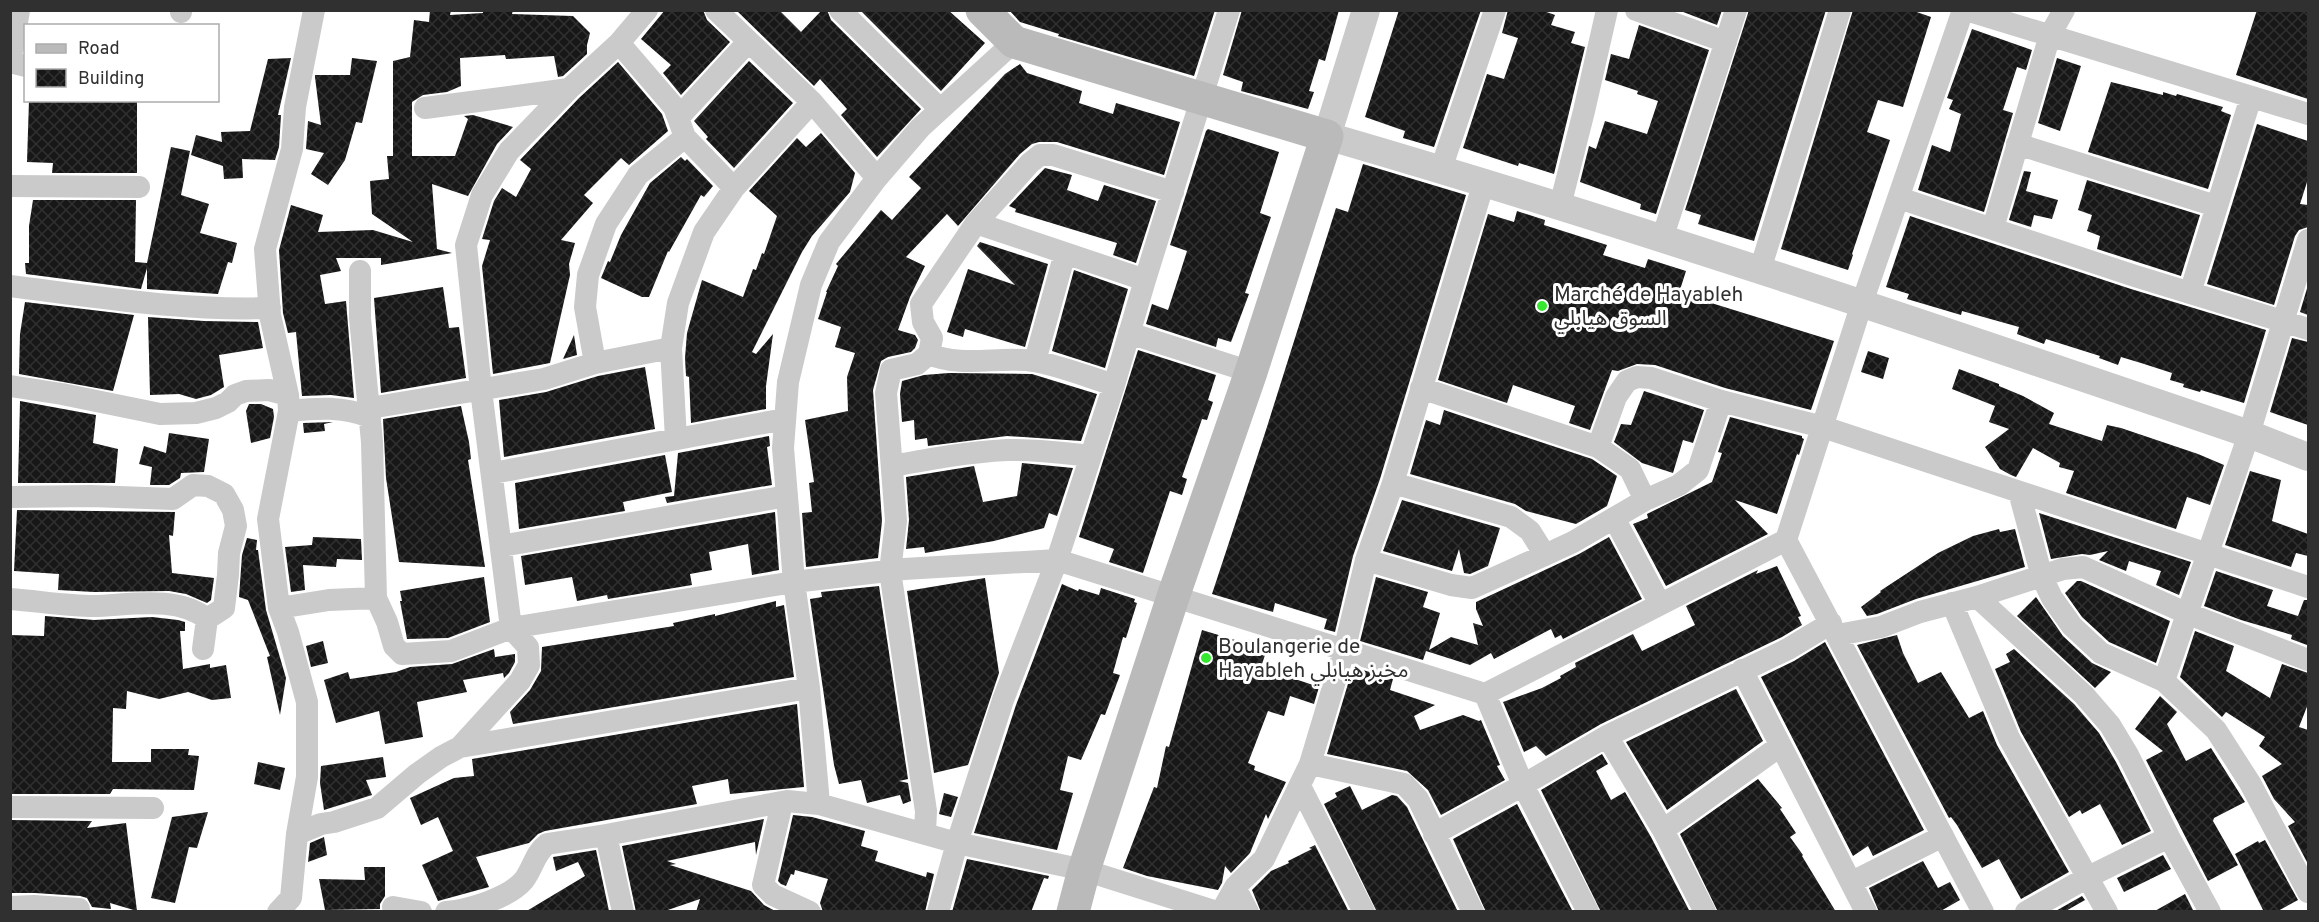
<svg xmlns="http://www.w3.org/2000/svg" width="2319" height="922" font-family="Overpass,'Noto Sans Arabic',sans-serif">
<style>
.building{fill:url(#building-cross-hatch)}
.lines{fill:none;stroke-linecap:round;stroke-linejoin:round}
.minor{stroke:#cacaca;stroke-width:22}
.tertiary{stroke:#cacaca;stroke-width:28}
.secondary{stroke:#bababa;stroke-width:33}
.poi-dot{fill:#37e831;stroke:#fff;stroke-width:2}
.labels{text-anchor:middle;stroke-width:6;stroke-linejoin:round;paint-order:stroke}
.poi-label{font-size:21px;fill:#303030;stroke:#fff;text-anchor:start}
</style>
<defs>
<pattern id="building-cross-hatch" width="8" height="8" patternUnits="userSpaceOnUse" patternTransform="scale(1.5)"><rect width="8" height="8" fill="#171717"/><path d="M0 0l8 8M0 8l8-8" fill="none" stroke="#303030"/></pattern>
</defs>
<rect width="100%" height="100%" fill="#fff"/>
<path class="building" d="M430,10H451L450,15L483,13V10H513L512,14L573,16L590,33L587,45V54L563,76L558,77L554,56L506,59L505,55L460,58L461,86L447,92L423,95L412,102V156H455L468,119L464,116L473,115L513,127L497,144L468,196L432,184L437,249L452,253L381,265V258H336L341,271L320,275L325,304L346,301L354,398L331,395L302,396L296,332L288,333L283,313L279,250L291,205L323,215L318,232L373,230L413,242L372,214L370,181L389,179L387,156H393V61L410,57L414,20L429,22Z
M665,10H703L707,20L730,42L681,95L663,73L671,65L641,39Z
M736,10H779L801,32L822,10H827L831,20L921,109L877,157L841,115L847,109L820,79L814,86Z
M860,10H948L985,43L941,91Z
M1009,10H1215L1194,76L1058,36L1059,34L1020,22Z
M1242,10H1339L1325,61L1319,59L1309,91L1314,92L1308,109L1241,91L1243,82L1223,75Z
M1399,10H1481L1434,147L1403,138L1405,131L1365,117Z
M1508,10H1541L1555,15L1551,25L1575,32L1571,43L1585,47L1554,174L1519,163L1518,166L1463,148L1487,74L1504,79L1518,38L1502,33Z
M1678,10H1722L1717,25Z
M1749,10H1826L1754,241L1698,224L1701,215L1685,210Z
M1853,10H1911L1931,17L1903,107L1878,100L1867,132L1890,140L1852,254L1853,255L1848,270L1781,249Z
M2257,10H2308V99L2236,75Z
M1639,25L1709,50L1656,214L1640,209L1641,204L1580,182L1589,146L1596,149L1605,121L1647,134L1658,101L1637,94L1638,91L1605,80L1611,54L1629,59Z
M1972,29L2032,50L2026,70L2017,67L2003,110L2013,113L1984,212L1918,190L1932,145L1950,152L1961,114L1949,109L1953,100L1947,98Z
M291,58L278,115H281L279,147L275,160L242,159L243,178L224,179L223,166L191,155L196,135L222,142L221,132L250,131L268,59Z
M352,58L377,61L362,123L356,122L345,160L328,185L311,174L324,153L306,149L308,121L321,125L315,77V75H350Z
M2057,58L2081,66L2060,131L2038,123Z
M749,61L793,103L734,168L706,139L708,137L694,121Z
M618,62L662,114L668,131L629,165L621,158L584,195L593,203L561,240L575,243L569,264L570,275L550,363L493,374L482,266L490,240L482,239L494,201L502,188L516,197L531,169L520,160L579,98Z
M1020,64L1027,73L1082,91L1079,103L1113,114L1116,103L1180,122L1164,175L1057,142H1039L1032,144L1020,154L958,226L947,214L906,257L925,266L910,297L898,330L915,335L918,340L915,348L911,352L888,357L881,361L873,390L882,521L878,558L806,567L802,513L812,512L809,483L814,482L805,420L848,411L847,377L855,353L835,347L841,327L818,319L827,292H826L838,266L836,264L881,210L892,220L921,188L909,177L1005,74Z
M2111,82L2163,95V92L2176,96L2177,94L2223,107L2221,111L2231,115L2208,189L2088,152Z
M29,100H137V173H52L53,163L27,162Z
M2257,124L2308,141V179L2300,204L2308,205V227L2299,230L2295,236L2274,305L2207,284Z
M1208,129L1279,152L1260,213L1271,217L1245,293L1249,294L1231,342L1218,338L1216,347L1146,324L1152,304L1168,310L1181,270L1187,251L1170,245L1206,131Z
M821,133L855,173L850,192L812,236L802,252L752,352L756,354L773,334L766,386V409L691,423L689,377L686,376L685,358L687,333L702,280L743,297L753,269L756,270L762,253L764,254L777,216L749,191L797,138L806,147Z
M171,147L190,151L181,195L209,204L200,233L237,243L232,263L228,262L218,294L147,289V268L141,289L26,274L25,263H29V226L33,200H136L135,262L147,263Z
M681,157L685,161L687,159L713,186L704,197L701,195L669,252L668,251L649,297H642L601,278L608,261L610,262L621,235L650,183Z
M1363,164L1466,195L1380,479L1353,556L1335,632L1324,629L1327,619L1275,603L1273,612L1212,594L1266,430L1336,208L1348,212Z
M1045,168L1072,175L1067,190L1098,201L1104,185L1156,201L1136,263L1113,255L1117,243L1015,212L1016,209L1009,206Z
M2024,171L2031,172L2026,191L2058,200L2052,219L2034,215L2031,227L2009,220Z
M2087,180L2200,215L2181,276L2097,249L2100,236L2087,231L2092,215L2078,210Z
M1517,211L1545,220L1544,225L1607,245L1603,255L1645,268L1648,259L1686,271L1679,293L1834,341L1811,410L1725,388L1655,365L1637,364L1618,371L1612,370L1590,430L1569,423L1575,406L1513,385L1507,403L1438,380L1488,214L1514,222Z
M1910,216L2131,289L2266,330L2244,403L2201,390L2200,392L2183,387L2184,384L2170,380L2172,373L2141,363L2121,357L2118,365L2099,358L2100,356L2046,339L2044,344L2017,334L2019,327L1962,311L1961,315L1907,299L1909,294L1886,287Z
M980,242L1048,264L1025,347L965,329L963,337L947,332L968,269L1015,285L977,246Z
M1074,270L1128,289L1105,368L1052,351Z
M2308,285V315L2300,312Z
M443,287L449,328L459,327L466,378L381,393L374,298Z
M25,302L134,315L113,391L19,374L20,334Z
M148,317L204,321L258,322L263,348L219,355L224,387L211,395L196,399L179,394L150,395Z
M574,335L577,355L563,359Z
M2292,338L2308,342V425L2270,412Z
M1138,350L1216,375L1208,400L1213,402L1207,420L1202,419L1182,477L1187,479L1182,495L1170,491L1143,573L1109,562L1114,549L1079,537Z
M1868,351L1889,358L1883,379L1861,372Z
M645,367L655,429L504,457L499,400L546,392L598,376Z
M1959,369L1999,384V386L2023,396L2054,413L2049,424L2102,441L2107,425L2121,428L2198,454L2224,465L2210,505L2187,497L2176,529L2066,493L2074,471L2059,467L2060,463L2033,448L2016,477L2011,475L2000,469L1985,447L2009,429L1989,422L1995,406L1952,389Z
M949,373L1032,374L1097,394L1081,441L1007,436L928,446L927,438L915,440L914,420L902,422L900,394L902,381L924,375Z
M1644,391L1704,410L1693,443L1683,440L1673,473L1642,463L1614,442L1621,424L1631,425Z
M20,401L96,415L93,443L118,449L115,483H18Z
M249,404H261L273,409L274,417L270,438L251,443L246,411Z
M461,406L469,442L471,459L468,460L485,567L399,562L386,478L383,419Z
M1444,410L1592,459L1617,476L1607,506L1576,524L1526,511L1515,504L1410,474L1426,420L1440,425Z
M1730,417L1802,436V438L1804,439L1799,455L1797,454L1777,514L1735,500L1768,534L1666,586L1633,524L1648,518L1647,514L1651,512L1712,482L1722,453L1718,452Z
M333,422L324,424L325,431L304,433L303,423Z
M169,433L209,439L204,472L181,473L180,478L169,485H150L152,467L139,464L144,446L166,453Z
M769,436L770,446L767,447L772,485L667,503L665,497L674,496L678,453Z
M665,455L672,492L623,502L625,511L519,529L515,483Z
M1022,463L1073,468L1057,516L1049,513L1044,528L994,541L925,553L924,547L906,549L909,520L906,477L974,466L983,502L1017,496Z
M2250,471L2281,480L2272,521L2308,534V556L2296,553L2291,567L2225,545Z
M1402,500L1500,528L1488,566L1470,574L1464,573L1459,549L1452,571L1383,551Z
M17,510L175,512L173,536L169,535L172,573L214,578L211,600L207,603L186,594L169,591L94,592L58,590L59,574L14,571Z
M775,512L779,570L752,575L748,544L709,552L712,570L690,574L692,585L608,599L607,595L577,601L572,577L525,585L521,556Z
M2039,513L2191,562L2179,595L2156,585L2161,571L2129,561L2126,571L2099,560L2108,551L2090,555L2082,554L2051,559Z
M1999,529L2000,532L2015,529L2025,567L1916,599L1877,614L1867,616L1861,607L1881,592L1880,591L1938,553L1973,536Z
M313,537L361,539L362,560L337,559L336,567L303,565L305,590L291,592L285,547L312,545Z
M1609,537L1642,599L1563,639L1561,635L1555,638L1551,629L1494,659L1491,653L1470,665L1426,651L1423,660L1360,641L1376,577L1428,592L1423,607L1440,613L1429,650L1451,637L1478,645L1473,623L1483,626L1476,609V602L1579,554Z
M247,538L257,540L256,550H258L266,610L286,678L280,715L267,657L270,656L248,600L239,597L242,555Z
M1777,566L1801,616L1798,617L1802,625L1782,637L1601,724L1546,756L1536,746L1524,752L1503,702L1542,688L1561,678L1560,676L1576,667L1575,663L1633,634L1642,651L1695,625L1686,606L1758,570L1756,574Z
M2216,571L2273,590L2267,606L2298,616L2304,600H2308L2307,645L2291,639L2292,635L2241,620L2204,606Z
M484,577L490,622L448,638L407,639L400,601H402L400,591Z
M985,578L999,673L968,765L934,773L907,591Z
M2077,581H2081L2170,621L2156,663L2109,642L2082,617L2065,593Z
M1062,584L1078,591L1079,589L1099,595L1101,588L1135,599L1134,602L1137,603L1126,638L1123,637L1113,673L1120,675L1105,715L1101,714L1081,760L1068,756L1060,790L1073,793L1057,850L974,833L1016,705Z
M879,586L908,779L899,781L908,783L911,801L903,804L900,795L867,803L861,780L839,784L834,765L810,599L822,597L821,592Z
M2036,597L2063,636L2092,663L2111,672L2095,688L2017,616Z
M776,601V607L784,605L794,677L513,724L510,712L530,690L541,671L542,647L674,626L673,623L715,614V616Z
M45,616L94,620L152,617L178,620L185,622V631H180L183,669L210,664V668L226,665L231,698L212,700L188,692L159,699L127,691L126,709L113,708L112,762H151V749H189L188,755L199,756L194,790L113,789L110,794H10V635L44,636Z
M1202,630L1245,643L1246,639L1268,646L1261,667L1296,674L1295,679L1319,687L1314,704L1290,696L1284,716L1268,711L1248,763L1255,766L1254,770L1286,782L1268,819L1266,814L1250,853L1231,873L1225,866L1222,883L1218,890L1147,876L1123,868L1154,787L1157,788L1166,746L1169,747Z
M2195,631L2234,646L2226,671L2270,698L2282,664L2308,673V704L2299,727L2308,730V864L2288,826L2295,822L2274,799L2262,776L2282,764L2259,746L2265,737L2226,712L2222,717L2180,677Z
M1897,635L1903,653L1918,683L1941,672L1969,718L1983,711L1997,745L2069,872L2021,899L1999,859L1982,868L1957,825L1951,817L1949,818L1857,645Z
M323,641L328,663L311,667L306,646Z
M1825,642L1924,830L1873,856L1868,846L1853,856L1761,677L1794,661Z
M494,649L495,657L515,654V662L509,673L504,678L503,673L463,680L467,692L417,702L423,737L385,744L379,711L336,723L324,680L348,672L350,679L396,672L410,667L452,664Z
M2014,649L2074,704L2099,733L2116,762L2151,831L2122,845L2100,804L2082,814L2080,810L2069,817L2021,732L1995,669L2010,662L2006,654Z
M1353,667L1393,679L1390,690L1435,705L1414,716L1420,730L1463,715L1479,721L1481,720L1500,765L1497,766L1505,780L1441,815L1428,790L1407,771L1327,754Z
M1736,689L1763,741L1667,810L1626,742Z
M2160,696L2177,712L2167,724L2186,761L2211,748L2245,802L2214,818L2213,821L2238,865L2208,881L2146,760L2163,751L2135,729Z
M797,704L804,787L730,794L728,779L692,786L697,804L545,831L538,834L529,843L476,857L489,887L438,901L422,865L453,851L438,817L421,825L410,798L454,778L474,776L472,759Z
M1602,754L1608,764L1596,771L1611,800L1625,792L1651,837L1690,912H1601L1541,790Z
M383,757L386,777L366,780L372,795L324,810L320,783L321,766Z
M258,762L285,768L280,790L254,784Z
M1758,779L1782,808L1780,809L1796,833L1790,837L1803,855L1802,856L1836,912H1718L1680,834Z
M1350,786L1362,810L1392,795L1397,796L1407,807L1458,912H1377L1324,804L1337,797L1335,793Z
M944,793L958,797L951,817L939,814Z
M1517,804L1573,912H1486L1453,839Z
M208,812L197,848L189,847L175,903L151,898L172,817Z
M793,815L812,817L865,831L861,846L878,851L875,861L926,877L927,872L934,874L925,912H823L820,903L828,879L795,870L794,875L791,874L786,886L781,884L778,881Z
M764,819L756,855L755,842L667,861L676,864L670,865L751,891L764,905L777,912H696L700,899L662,912H636L622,846Z
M10,820L92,821L87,828L126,823L137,911L110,903L111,909L92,907L87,898L80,896L35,893H10Z
M324,837L327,855L308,862L310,843Z
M2265,840L2298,900L2276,912H2264L2235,854L2258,841L2259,843Z
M1315,845L1349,912H1261L1252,890L1271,871L1289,863L1288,861L1312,849L1309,848Z
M596,850L609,911L525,912L585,876L578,862L556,871L553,857Z
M2163,855L2171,869L2124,892L2117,878Z
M967,859L1049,876L1048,879L1044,878L1031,912H952Z
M1923,861L1938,888L1950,882L1960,900L1939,912H1879L1869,888Z
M364,867H385V896L380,904V909L325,910L319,879L365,880Z
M2185,894L2194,912H2153Z
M2082,896L2085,900L2064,912H2054Z"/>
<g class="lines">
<path class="minor" d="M716,10L812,102L877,178
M840,10L940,109
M1636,10L1726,42
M1966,10L2308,114
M181,12V10
M619,43L674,107L685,137
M10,62L26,66
M425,108L569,89
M678,118L748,42
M2017,144L2216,206
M1441,169L1495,10
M10,186L139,187
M1899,198L2135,276L2308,329
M1560,206L1584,111L1607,10
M976,223L1145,280
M1993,228L2050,35L2064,10
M1662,239L1736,10
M1760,270L1840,10
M360,271V318L372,442L376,598L387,622L394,646L402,654L451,651L511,628L794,582L904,569L1057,560L1485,694L1786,540L1862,303L1963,10
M10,286C97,297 183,311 270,308
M2190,293L2251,97
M1129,333L1251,372
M929,354C962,368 1000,356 1034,361C1061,366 1088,377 1114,385
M1035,361L1065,253
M595,363L585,307L588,275L606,224L638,175L685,137L734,188
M10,386L62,394L160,414L196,413L216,408L228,402L235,395L246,391L269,390L288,395
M1421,388L1598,447L1630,469L1645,500
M370,408L544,379L595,363L671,348
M289,411C318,408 342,406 370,417
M676,439L671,348L678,303L704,232L734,188L812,102
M1598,447L1616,397L1627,381L1637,377L1651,378L1721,401L1823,427L2308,587
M892,466C930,459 968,452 1007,450C1035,449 1064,453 1091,456
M493,473L785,419
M1393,483L1511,517L1530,531L1545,555
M2019,492L2042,577L2052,598L2072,626L2101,653L2164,681L2216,730L2250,783L2308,892
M10,497L91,496L173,499L193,485L208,486L224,494L233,510L236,526L229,553L228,575L224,608L207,619
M1614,518L1660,604
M1786,540L1983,912
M501,546L787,496
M1366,560L1451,585L1472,588L1545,555L1573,542L1645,500L1679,485L1698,470L1721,401
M1977,597L2084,695L2110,725L2128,755L2169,837L2210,912
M10,599C38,601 67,606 94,606C130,605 177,595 207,619L203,649
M1952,603L2009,738L2107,912
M279,608L329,600L376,598
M1837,635L1881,627L1920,612L1977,597L2063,569L2083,567L2186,613L2308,660
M1742,670L1866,912
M2164,681L2249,434L2308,240
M1485,694L1523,785L1588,912
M1607,736L1663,830L1705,912
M460,747L520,681L529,665L528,647L511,628L481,390L466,245L482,195L509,151L569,89L619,43L647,10
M1310,764L1404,784L1418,799L1473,912
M1300,786L1364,912
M782,803L763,885L773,895L810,912
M819,804L809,688L794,582L783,448L788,382L811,285L829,242L877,178L920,128L1014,42
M10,807L153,808
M1663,830L1780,746
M925,833L926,811L890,571L896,521L886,393L891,370L917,364L929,354L932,338L923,322L921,304L976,223L1030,163L1040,155H1053L1173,192
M297,834L307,777V702L288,632L279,608L268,519L289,411L288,395L270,315L265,249L292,149L295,107L314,10
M1434,834L1523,785L1607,736L1788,649L1831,623
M606,835L623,912
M1852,882L1943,836
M1235,887L1248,912
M10,907L34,906L79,909
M393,907L421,912
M278,912L291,898L297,834L321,824L334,822L377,808L417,774L441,757L460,747L809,688
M446,912C469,910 509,898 524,880C533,868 535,853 547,844L606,835L787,801L819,804L957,843L1084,870L1217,912
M938,912L957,843L1003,700L1057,560L1114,385L1145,280L1229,10
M1221,912L1235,887L1264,859L1310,764L1344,651L1366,560L1393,483L1484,182
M2026,912L2088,877L2169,837"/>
<path class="tertiary" d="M1366,10L1327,136C1637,226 1943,330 2249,434L2308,457
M10,47L16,10"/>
<path class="secondary" d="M982,10L1014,42L1327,136L1251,372L1173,597L1084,870L1073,912"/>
</g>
<g class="poi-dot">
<circle cx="1542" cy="306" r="6"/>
<circle cx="1206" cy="658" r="6"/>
</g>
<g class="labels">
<g class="poi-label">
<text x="1554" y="301">Marché de Hayableh<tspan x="1554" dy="24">السوق هيابلي</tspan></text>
<text x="1218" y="653">Boulangerie de<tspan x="1218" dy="24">Hayableh مخبز هيابلي</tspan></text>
</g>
</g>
<rect width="2319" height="922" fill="none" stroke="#303030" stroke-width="24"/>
<rect x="24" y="24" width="195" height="78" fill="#ffffff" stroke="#acacac" stroke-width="1.5"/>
<rect x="36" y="44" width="30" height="9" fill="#bababa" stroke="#acacac" stroke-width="1.5"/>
<text x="78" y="54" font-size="18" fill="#303030">Road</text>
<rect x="36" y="69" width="30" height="18" fill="url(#building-cross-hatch)" stroke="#acacac" stroke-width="1.5"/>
<text x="78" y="84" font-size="18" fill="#303030">Building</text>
</svg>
